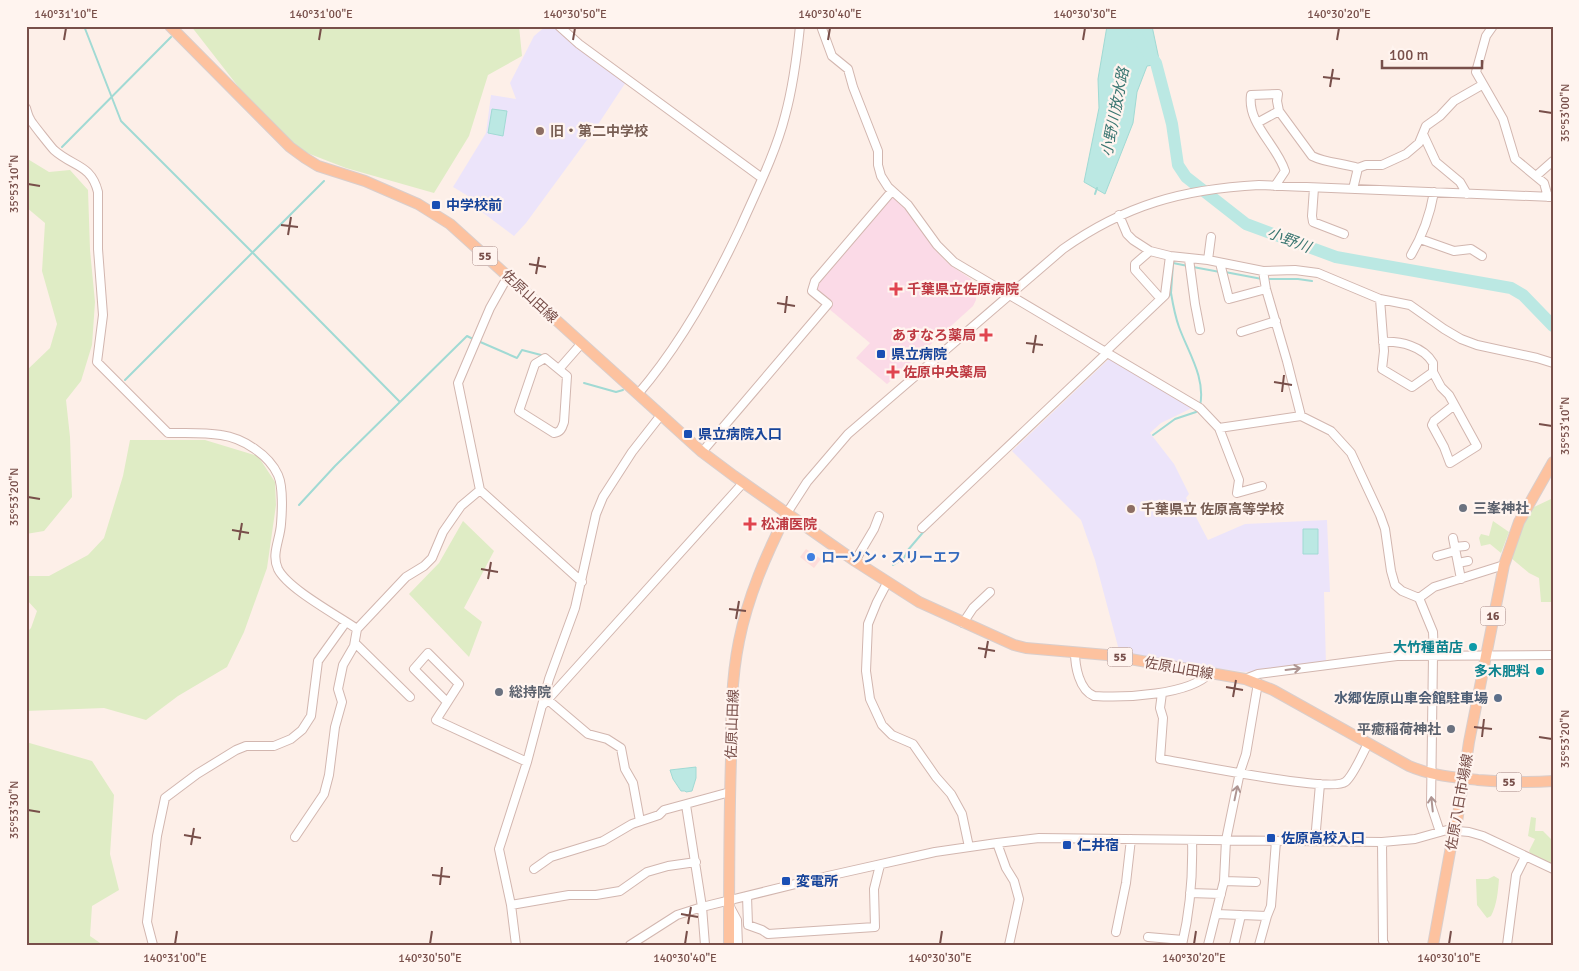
<svg xmlns="http://www.w3.org/2000/svg" width="1579" height="971" font-family="Signika,'Noto Sans JP',sans-serif">
<style>
.commercial{fill:#fddddb}
.education{fill:#ece4fa}
.medical{fill:#fbdae7}
.green{fill:#dfecc5}
.water{fill:#bbe8e3;stroke:#a1dad4}
.lines{fill:none;stroke-linecap:round;stroke-linejoin:round}
.stream{stroke:#a1dad4;stroke-width:2}
.river{stroke:#bbe8e3;stroke-width:12}
.minor-casing{stroke:#d2b6af;stroke-width:10}
.major-casing{stroke:#d9cecc;stroke-width:12}
.minor{stroke:#fff;stroke-width:8}
.major{stroke:#fdc29f;stroke-width:10}
.oneway{stroke:#ae9592}
.ticks{fill:none;stroke:#784f4a;stroke-width:2}
.education-dot{fill:#8d6e63;stroke:#fff4ef;stroke-width:2}
.transit-dot{fill:#1a4fb4;stroke:#fff4ef;stroke-width:2}
.health-dot{fill:#e0444e;stroke:#fff4ef;stroke-width:2}
.worship-dot{fill:#6b7280;stroke:#fff4ef;stroke-width:2}
.shop-dot{fill:#3f7fe0;stroke:#fff4ef;stroke-width:2}
.culture-dot{fill:#0f9aa8;stroke:#fff4ef;stroke-width:2}
.service-dot{fill:#5c6f8a;stroke:#fff4ef;stroke-width:2}
.labels{text-anchor:middle;stroke-width:4.5;stroke-linejoin:round;paint-order:stroke}
.shield{fill:#fff4ef;stroke:#a0807c;stroke-width:1}
.shield-label{font-size:12px;font-weight:bold;fill:#784f4a}
.education-label{font-size:14px;font-weight:bold;fill:#785e54;stroke:#fff4ef;text-anchor:start}
.transit-label{font-size:14px;font-weight:bold;fill:#164399;stroke:#fff4ef;text-anchor:start}
.health-label{font-size:14px;font-weight:bold;fill:#be3a42;stroke:#fff4ef;text-anchor:start}
.street-label{font-size:14px;fill:#784f4a;stroke:#fff4ef}
.worship-label{font-size:14px;font-weight:bold;fill:#5b616d;stroke:#fff4ef;text-anchor:start}
.shop-label{font-size:14px;font-weight:bold;fill:#366cbe;stroke:#fff4ef;text-anchor:start}
.culture-label{font-size:14px;font-weight:bold;fill:#0d838f;stroke:#fff4ef;text-anchor:end}
.service-label{font-size:14px;font-weight:bold;fill:#4e5e75;stroke:#fff4ef;text-anchor:end}
.water-label{font-size:15px;font-style:italic;fill:#3a7671;stroke:#fff4ef}
.neatline{fill:none;stroke:#784f4a;stroke-width:2}
.ticks-label{font-size:12px;text-anchor:middle;fill:#784f4a}
</style>
<rect width="100%" height="100%" fill="#fdefe8"/>
<path class="commercial" d="M806,549L821,559L814,568L800,557Z"/>
<path class="education" d="M546,26H552L626,82L595,129L526,223L514,236L482,212L485,206L453,187L486,133L491,95L516,99L510,83L534,36Z
M1110,358L1192,408L1161,423L1150,433L1174,464L1189,494L1186,498L1208,540L1245,524L1327,520L1330,592H1324L1326,664L1244,672L1120,654L1095,560L1081,520L1012,451Z"/>
<path class="medical" d="M891,195L905,206L940,255L950,265L971,279L976,290V300L973,306L887,384L856,358L870,343L828,308L833,302L816,289L817,283Z"/>
<path class="green" d="M191,26H519L522,56L488,75L469,136L434,193L346,168L302,151L251,103Z
M26,158L49,172L70,170L88,190L90,250L95,302L92,345L81,381L66,400L70,437L72,497L44,531L26,534V371L50,348L57,324L42,271L45,223L26,207Z
M130,440H205L258,456L275,482L276,505L267,568L244,632L227,667L178,696L146,720L104,708L26,711V633L31,628L37,611L26,599V576H49L88,555L104,538L123,476Z
M1553,498V602H1541L1539,578L1529,573L1511,558L1524,522L1532,508Z
M463,521L494,551L464,608L482,622L469,657L409,594L439,563Z
M1493,521L1509,532L1501,553L1490,544L1481,546L1479,538L1481,534L1489,536Z
M26,742L92,761L114,795L110,854L119,890L92,906L90,936L103,945H28L26,943Z
M1531,817L1536,818L1535,831H1543L1553,841V866L1532,856L1529,851L1535,839L1528,836Z
M1494,876L1499,879C1498,891 1497,905 1491,916L1487,918L1477,905L1476,879H1488Z"/>
<path class="water" d="M1107,26H1152L1160,64L1147,66L1137,92L1133,123L1105,194L1084,182L1099,108L1098,79Z
M492,109L507,111L503,136L488,133Z
M1303,529H1318V554H1303Z
M696,767V778L692,791L686,792L685,791H681L673,779L670,770Z"/>
<g class="lines">
<path class="stream" d="M84,26L121,121L253,253L400,402
M62,147L171,37
M1095,194L1097,188
M1193,267L1220,272
M1225,272L1262,279
M1267,279H1298L1312,281
M1171,293C1173,305 1175,316 1179,327C1188,352 1206,378 1200,406
M1168,297L1171,293L1173,263L1188,266
M478,341L517,358L522,350L541,355
M125,380L324,181
M584,383L616,392L623,390
M1153,435L1175,419L1196,412L1198,410
M299,505L335,466L467,336L473,339
M893,565L904,558L908,550L925,530"/>
<path class="river" d="M1131,26V29L1156,63L1172,124L1178,165L1186,177L1246,224L1336,257L1511,288L1523,295L1553,326"/>
<g class="minor-casing">
<path id="minor" d="M559,26L579,44L762,178
M821,26L832,56L848,69L853,87L878,151V165L881,176L888,187L908,205L937,245L954,262L1200,408L1219,428L1301,416L1331,431L1351,453L1380,515L1385,529L1391,571L1395,585L1402,591L1419,598L1433,632L1434,655
M1493,26L1486,36L1476,72L1503,119L1515,159L1544,183L1548,197
M26,108C27,111 28,116 30,119C31,122 52,148 54,150C73,167 91,164 98,192V249L103,315L97,362L168,433C185,433 204,432 221,435C243,438 269,455 278,475C283,486 282,512 281,524C280,540 271,554 278,569C288,589 337,615 357,629
M1257,123L1279,111
M1423,134L1436,162L1460,182L1467,194
M1358,168L1366,165H1382L1406,154L1419,143L1426,126L1440,116L1454,101L1482,85
M1536,176L1553,161
M1275,186L1285,171C1277,145 1247,124 1251,95L1278,94L1277,101L1279,111L1312,156C1326,163 1343,163 1358,168L1353,189
M1314,188L1312,216L1313,222L1344,234
M1119,215L1127,234L1133,240L1150,251L1170,256L1208,260L1263,271L1295,270L1318,273L1380,299L1410,305L1444,329L1461,339L1477,345L1537,358L1553,363
M1420,239L1454,251L1471,249L1482,256
M1150,251L1135,264V270L1161,299
M1411,255C1423,235 1430,215 1434,192
M1189,259L1195,304L1200,330
M1208,260L1211,237
M1220,263L1229,299L1266,289
M1263,271L1266,289L1287,361L1301,416
M508,276L490,308L458,383L480,490L582,582
M1380,299L1384,351L1382,369L1412,387L1433,372
M1241,332L1276,321
M1383,342C1400,341 1423,346 1433,363V372L1441,387L1449,395L1477,446L1450,463L1444,447L1432,425L1434,421L1453,406
M1105,352L1165,295L1170,256
M545,358L567,376L564,422C562,428 561,432 554,433L519,411L535,364Z
M559,369L581,344
M638,394C681,344 713,286 741,226C756,192 776,152 785,116C793,87 797,56 800,26
M1219,428L1239,480L1237,493L1262,486
M702,452L828,304L812,291L815,281L892,191
M787,513L807,482L848,434L1063,249C1125,205 1183,189 1259,185L1553,197
M922,528L1107,353
M1453,538L1461,579
M1455,547L1465,546
M1437,556L1455,551
M855,561L874,529L879,516
M1458,563L1468,561
M887,583L877,602L868,624L866,671L870,699L882,725L892,735L913,744L936,777L951,794L962,814L969,847
M1419,598L1434,587L1504,565
M963,623L973,608L990,592
M355,643L410,697
M1075,652C1075,666 1079,690 1094,696C1124,698 1190,695 1210,673
M1433,655L1431,805L1440,832
M1245,679L1258,674L1397,656L1553,655
M1162,693L1160,708L1163,718L1160,759C1186,763 1331,793 1345,782C1352,778 1364,751 1368,743
M548,700L588,734L607,739L621,748L625,769L633,783L640,821
M447,702L414,669L428,653L459,684L436,720L527,762
M542,706L743,483
M686,805L702,907L705,945
M295,837L324,794L329,775L335,727L342,702L338,689L343,665L354,646L357,629L406,577L424,566L432,558L443,532L461,506L480,490
M1315,841L1320,784
M1382,842L1383,941L1385,945
M997,843L1006,868L1014,881L1019,899L1009,945
M534,869L551,857L603,841L632,824L659,815L664,810L730,792
M1224,881L1256,882
M1190,893L1221,894
M747,896L748,925L762,930L768,934L875,927L874,889L880,865
M511,905L569,895H596L620,891L647,872L668,866L696,862
M730,907L737,920L738,945
M1216,914L1241,915L1234,945
M1241,915L1267,916L1259,945
M1267,916L1271,906L1276,841
M1116,932L1126,883L1131,839
M1148,937L1183,940
M153,945L147,922L157,836L165,798L197,774L236,750L246,746H274L291,739L302,730L311,716L318,661L346,622
M516,945L511,905L499,849L527,762L549,679L575,608L596,514L603,497L632,452L661,415
M630,945L677,915L702,907L828,876L935,852L997,843L1039,838L1382,842L1415,839L1447,830L1469,832L1483,836L1553,869
M1182,945C1190,911 1193,875 1192,840
M1208,945L1224,881L1226,840L1240,772L1246,754L1258,683
M1507,945L1516,875L1525,857"/>
</g>
<g class="major-casing">
<path id="major" d="M170,26L290,147L305,158L318,166L365,181L418,204L450,224L702,452L734,476L855,561L919,602L1014,645L1026,648L1107,655L1245,679L1273,690L1409,766C1432,776 1454,777 1478,780C1504,782 1527,783 1553,781
M729,945C729,883 729,821 731,759C731,719 731,680 739,641C748,596 766,555 787,513
M1433,945L1454,830L1457,822L1469,742L1504,565L1519,522L1553,462"/>
</g>
<use href="#minor" class="minor"/>
<use href="#major" class="major"/>
</g>
<defs><path id="oneway-shaft" d="M-6 0H5M1.5-3L5.5 0L1.5 3" fill="none" stroke-width="1.6" stroke-linecap="round" stroke-linejoin="round" transform="scale(1.25)"/></defs>
<g class="oneway">
<use href="#oneway-shaft" transform="translate(1293 669) rotate(-7)"/>
<use href="#oneway-shaft" transform="translate(1236 793) rotate(-78)"/>
<use href="#oneway-shaft" transform="translate(1432 804) rotate(-96)"/>
</g>
<path class="ticks" d="M64,40L66,28M319,40L321,28M573,40L575,28M828,40L830,28M1083,40L1085,28M1337,40L1339,28M1323,77L1340,79M1330,87L1333,69M1539,111L1552,113M28,184L40,186M281,225L298,227M288,235L291,217M529,264L546,267M536,274L539,257M777,303L795,306M785,313L787,296M1026,343L1043,345M1033,353L1036,335M1274,382L1292,385M1282,392L1284,375M1539,424L1552,426M28,497L40,499M232,530L249,533M239,540L242,523M481,569L498,572M488,579L491,562M729,609L746,611M736,619L739,601M978,648L995,651M985,658L988,641M1226,687L1243,690M1233,697L1236,680M1474,727L1492,729M1482,737L1484,719M1539,737L1552,739M28,810L40,812M184,835L201,838M191,845L194,828M432,875L450,877M440,885L442,867M681,914L698,917M688,924L691,907M175,944L177,931M430,944L432,931M685,944L687,931M940,944L942,931M1194,944L1196,931M1449,944L1451,931"/>
<g class="education-dot">
<circle cx="540" cy="131" r="5"/>
<circle cx="1131" cy="509" r="5"/>
</g>
<g class="transit-dot">
<rect x="431" y="200" width="10" height="10" rx="2.5"/>
<rect x="876" y="349" width="10" height="10" rx="2.5"/>
<rect x="683" y="429" width="10" height="10" rx="2.5"/>
<rect x="1266" y="833" width="10" height="10" rx="2.5"/>
<rect x="1062" y="840" width="10" height="10" rx="2.5"/>
<rect x="781" y="876" width="10" height="10" rx="2.5"/>
</g>
<g class="health-dot">
<path d="M893.5 281.5h5v5h5v5h-5v5h-5v-5h-5v-5h5z"/>
<path d="M983.5 327.5h5v5h5v5h-5v5h-5v-5h-5v-5h5z"/>
<path d="M890.5 364.5h5v5h5v5h-5v5h-5v-5h-5v-5h5z"/>
<path d="M747.5 516.5h5v5h5v5h-5v5h-5v-5h-5v-5h5z"/>
</g>
<g class="worship-dot">
<circle cx="1463" cy="508" r="5"/>
<circle cx="499" cy="692" r="5"/>
<circle cx="1451" cy="729" r="5"/>
</g>
<circle class="shop-dot" cx="811" cy="557" r="5"/>
<g class="culture-dot">
<circle cx="1473" cy="647" r="5"/>
<circle cx="1540" cy="671" r="5"/>
</g>
<circle class="service-dot" cx="1498" cy="698" r="5"/>
<g class="labels">
<g class="shield">
<rect x="472.5" y="246.5" width="25" height="19" rx="4"/>
<rect x="1480.5" y="606.5" width="25" height="19" rx="4"/>
<rect x="1107.5" y="647.5" width="25" height="19" rx="4"/>
<rect x="1496.5" y="772.5" width="25" height="19" rx="4"/>
</g>
<g class="shield-label">
<text x="485" y="260">55</text>
<text x="1493" y="620">16</text>
<text x="1120" y="661">55</text>
<text x="1509" y="786">55</text>
</g>
<g class="education-label">
<text x="550" y="136">旧・第二中学校</text>
<text x="1141" y="514">千葉県立 佐原高等学校</text>
</g>
<g class="transit-label">
<text x="446" y="210">中学校前</text>
<text x="891" y="359">県立病院</text>
<text x="698" y="439">県立病院入口</text>
<text x="1281" y="843">佐原高校入口</text>
<text x="1077" y="850">仁井宿</text>
<text x="796" y="886">変電所</text>
</g>
<g class="health-label">
<text x="907" y="294">千葉県立佐原病院</text>
<text x="976" y="340" text-anchor="end">あすなろ薬局</text>
<text x="903" y="377">佐原中央薬局</text>
<text x="761" y="529">松浦医院</text>
</g>
<g class="street-label">
<text transform="translate(530 296) rotate(43)" y="5">佐原山田線</text>
<text transform="translate(1179 668) rotate(10)" y="5">佐原山田線</text>
<text transform="translate(732 724) rotate(-88)" y="5">佐原山田線</text>
<text transform="translate(1459 802) rotate(-80)" y="5">佐原八日市場線</text>
</g>
<g class="worship-label">
<text x="1473" y="513">三峯神社</text>
<text x="509" y="697">総持院</text>
<text x="1441" y="734" text-anchor="end">平癒稲荷神社</text>
</g>
<g class="shop-label">
<text x="821" y="562">ローソン・スリーエフ</text>
</g>
<g class="culture-label">
<text x="1463" y="652">大竹種苗店</text>
<text x="1530" y="676">多木肥料</text>
</g>
<g class="service-label">
<text x="1488" y="703">水郷佐原山車会館駐車場</text>
</g>
<g class="water-label">
<text transform="translate(1115 112) rotate(-79)" y="5">小野川放水路</text>
<text transform="translate(1289 240) rotate(21)" y="5">小野川</text>
</g>
</g>
<rect width="1579" height="971" fill="none" stroke="#fff4ef" stroke-width="55"/>
<path d="M1382 60v8h100v-8" fill="none" stroke="#784f4a" stroke-width="2.5"/>
<text x="1389" y="60" font-size="15" fill="#784f4a" stroke="#fff4ef" stroke-width="4" paint-order="stroke">100 m</text>
<rect x="28" y="28" width="1524" height="916" class="neatline"/>
<g class="ticks-label">
<text x="66" y="18">140°31'10"E</text>
<text x="321" y="18">140°31'00"E</text>
<text x="575" y="18">140°30'50"E</text>
<text x="830" y="18">140°30'40"E</text>
<text x="1085" y="18">140°30'30"E</text>
<text x="1339" y="18">140°30'20"E</text>
<text transform="translate(1565 113) rotate(-90)" y="4">35°53'00"N</text>
<text transform="translate(14 184) rotate(-90)" y="4">35°53'10"N</text>
<text transform="translate(1565 426) rotate(-90)" y="4">35°53'10"N</text>
<text transform="translate(14 497) rotate(-90)" y="4">35°53'20"N</text>
<text transform="translate(1565 739) rotate(-90)" y="4">35°53'20"N</text>
<text transform="translate(14 810) rotate(-90)" y="4">35°53'30"N</text>
<text x="175" y="962">140°31'00"E</text>
<text x="430" y="962">140°30'50"E</text>
<text x="685" y="962">140°30'40"E</text>
<text x="940" y="962">140°30'30"E</text>
<text x="1194" y="962">140°30'20"E</text>
<text x="1449" y="962">140°30'10"E</text>
</g>
</svg>
